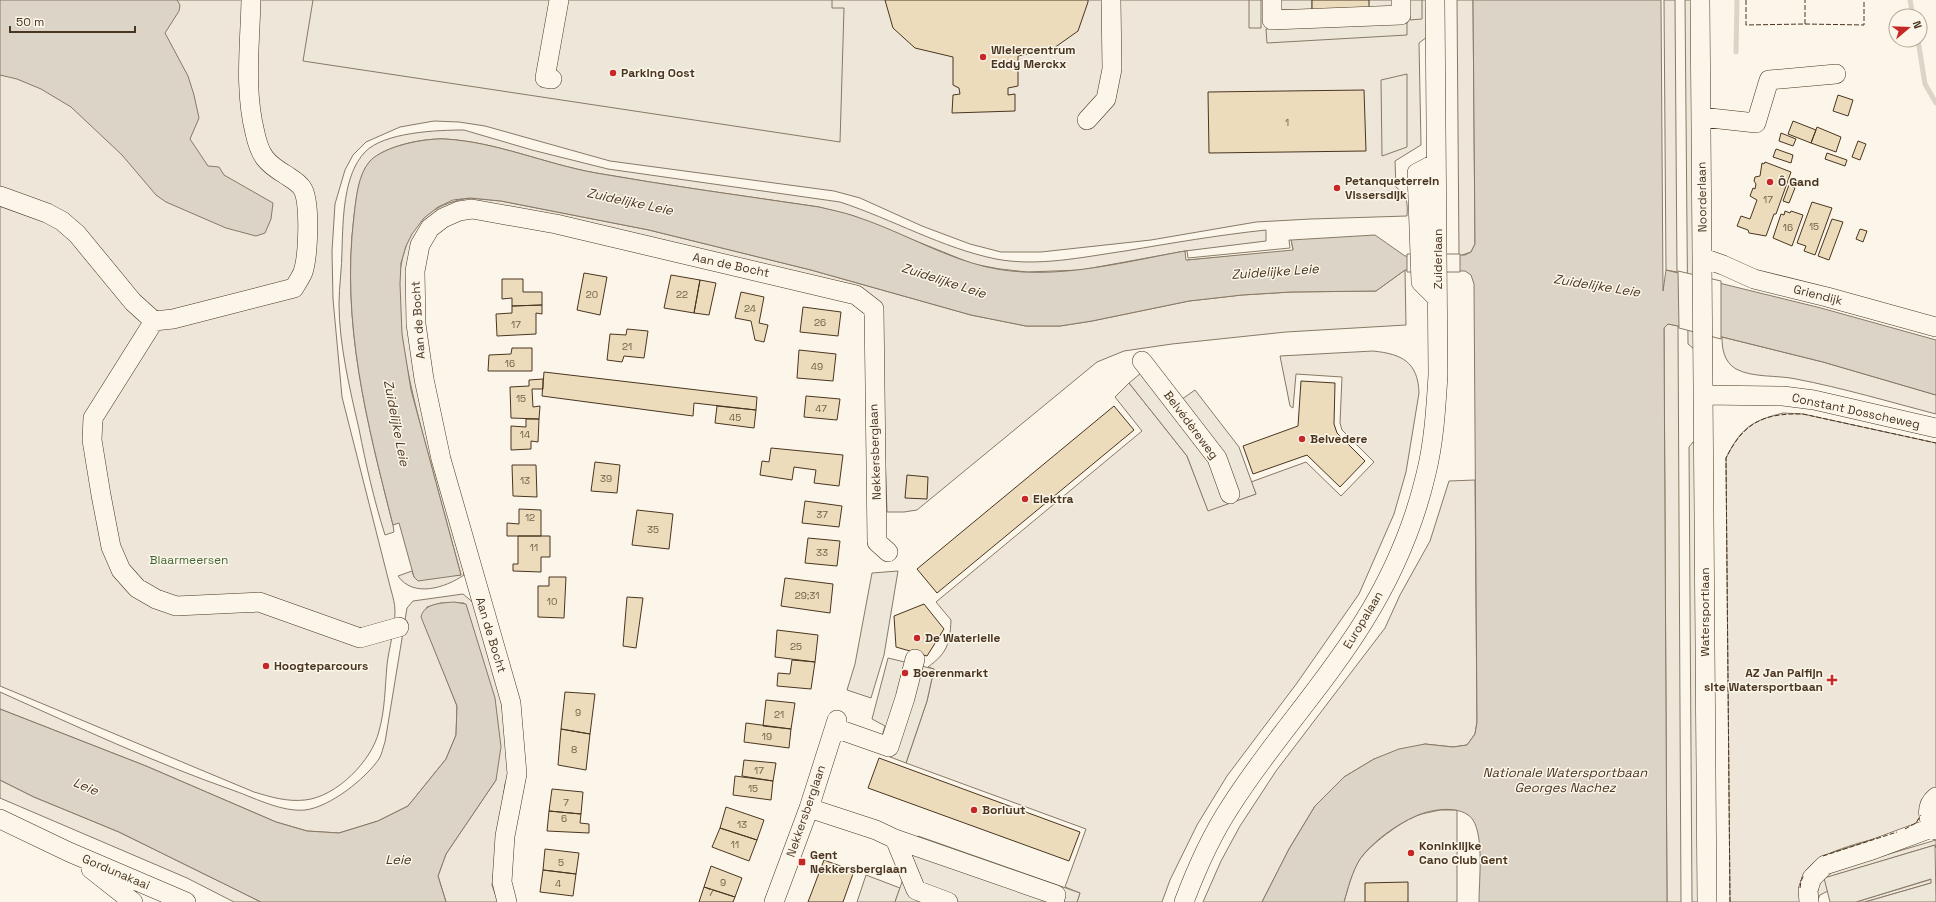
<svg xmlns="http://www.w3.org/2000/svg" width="1936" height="902" font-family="'Space Grotesk',sans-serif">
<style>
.green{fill:#ede6d9;stroke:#887966}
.parking{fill:#ede7d9;stroke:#887966}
.water{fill:#dcd4c6;stroke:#887966}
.pier{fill:#fbf6e9;stroke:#887966}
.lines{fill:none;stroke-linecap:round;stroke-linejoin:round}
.stream{stroke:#dcd4c6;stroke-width:5}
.building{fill:#ecdcbc;stroke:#4a3520}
.minor-casing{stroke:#4a3520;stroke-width:20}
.minor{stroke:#fbf6e9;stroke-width:19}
.fence{stroke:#4a3520;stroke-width:1;stroke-dasharray:5 2;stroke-linecap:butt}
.poi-dot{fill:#c62828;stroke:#fbf6e9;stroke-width:1.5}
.labels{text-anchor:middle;stroke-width:3;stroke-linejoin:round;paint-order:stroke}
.number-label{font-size:10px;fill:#725f47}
.poi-label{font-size:12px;font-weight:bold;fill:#4a3520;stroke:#fbf6e9;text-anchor:start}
.street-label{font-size:12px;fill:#4a3520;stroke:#fbf6e9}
.park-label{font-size:12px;fill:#436837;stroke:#fbf6e9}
.water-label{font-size:13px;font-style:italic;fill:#4a3520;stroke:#fbf6e9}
</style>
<rect width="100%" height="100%" fill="#fbf6e9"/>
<path class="green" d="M0,0H1426L1427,37L1419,43L1421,145L1395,161L1396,187C1407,196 1408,202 1407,216L1311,219L1256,222L1151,240L1041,252H1001L970,244L922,226L860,198L834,191L610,161L485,126L459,122L434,121L400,127L366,142L353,155L345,170L335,204L332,251L333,299L342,397L391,590C393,597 395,604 395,611C395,629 389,647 387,665C385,687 385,710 379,731C372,761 336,797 305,800C287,802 271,797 254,792L0,686Z
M1457,0H1473L1475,244L1471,252L1459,256Z
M1664,0H1675L1677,272L1666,270Z
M464,130L532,150L608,169L840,202C892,219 942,248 996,259C1038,267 1083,257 1125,251C1172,243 1219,235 1266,230V241L1185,251L1081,270L1027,272L1000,269L973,264L854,216L819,207C745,196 670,186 596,173C545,164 497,142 445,139C424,138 381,146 368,164C358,177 356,201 354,216C341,323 367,423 393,525L394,532L385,535C374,500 366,465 359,429C350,390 339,344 339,304C339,286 342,268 342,250C343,220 343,175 365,152C384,132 438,130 464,130Z
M470,198L501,201L649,230L811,270L971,315L1026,326H1060L1092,321L1189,301L1242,295L1291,292L1376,291L1405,270L1406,325L1286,332L1172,344L1124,351L1097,362L917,510L904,512H887L880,302L458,208L409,266L462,556L464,575C445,588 413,598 398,576L412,571L414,577L461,575C451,537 440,499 430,461C415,404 385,302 406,246C416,217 440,202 470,198Z
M1668,324L1678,326L1681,902H1667L1664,328Z
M1722,337L1823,362L1936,395V414C1890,402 1843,388 1796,379C1778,375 1753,378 1736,369C1724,362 1722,349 1722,337Z
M1373,351C1402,354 1418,362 1419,393L1406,472L1394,514L1359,594L1297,683L1227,776L1197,825L1170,880L1162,902H1077L1080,893L1065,887L1086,829L906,763L927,701L934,669L928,667C947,653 950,644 951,620L936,602L1142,431L1115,397L1129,383L1187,456L1208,510L1256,494L1251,482L1306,462L1341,496L1374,462L1342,430L1340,423L1342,377L1296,374L1293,408L1290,406L1280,356Z
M1783,413L1803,414L1936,443V791L1916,823L1906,829C1890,834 1875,839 1859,843C1828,853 1794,862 1800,902H1730L1726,458C1741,428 1751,421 1783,413Z
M1475,480L1477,722L1475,734L1467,745L1453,747L1425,744L1374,759L1344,777L1315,806L1289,849L1262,902H1203L1221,861L1240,826L1276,771L1385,628L1400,595L1430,541L1449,481Z
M463,594L475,604L499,681L510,773L505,784L492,885L498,902H446L438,876L446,854L496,780L464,603H441L427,607L422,617L457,706L456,735L446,759L408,806L378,821L339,833L307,831L276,822L146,766L0,709V692C78,727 155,763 235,791C257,799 282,812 305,810C330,807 365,779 379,759C382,754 383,747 385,742L407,608L413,601Z
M0,780L34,797L119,832L261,902H234L187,878L0,798Z
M1440,810H1457V902H1344C1348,888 1352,871 1360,859C1371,844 1399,823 1416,816C1423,813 1432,812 1440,810Z
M1936,840V848L1935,845L1825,878L1828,891L1820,895L1818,899C1816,881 1823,877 1838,869Z
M866,875L900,888L895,902H857Z
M1932,879L1931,883L1865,902H1856Z"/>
<path class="parking" d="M313,0H832V8H844L840,142L303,61Z
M1249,0H1261V28H1249Z
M1277,0H1312V10H1283L1280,8Z
M1409,0H1422V19L1410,20Z
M1685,0H1692L1694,349L1688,344Z
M1407,21V35L1267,43L1266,29Z
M1407,74V147L1382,156L1381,80Z
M1147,368L1175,404L1195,390L1239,447L1256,494L1208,511L1187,456L1129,383Z
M1693,442L1695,443L1699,902H1692L1689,447Z
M898,571L884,655L871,698L847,690L855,664L872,573Z
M888,658L934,669L927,701L906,763L877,752L885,726L872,719Z
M918,836L1080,893L1077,902H895Z
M1935,845L1936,902H1865L1931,883V879L1856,902H1830L1824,878Z"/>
<path class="water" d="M0,0H177L180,5L179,11L165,33L188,76L194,95L199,118L190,139L208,166L219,167L224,175L273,203L271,219L265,233L256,236L226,228L166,202L156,195L122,155L71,107L41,89L17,79L0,75Z
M1473,0H1661L1663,291L1666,270L1821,308L1936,340V395L1823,362L1678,326L1668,324L1664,328L1667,902H1479C1479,881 1484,837 1473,820C1462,804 1431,809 1416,816C1397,824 1372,842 1360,859C1352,872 1348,888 1344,902H1262L1289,849L1315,806L1344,777L1374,759L1399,749L1425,744L1453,747L1467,745L1475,734L1477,722L1474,284L1471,275L1465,271L1405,270L1376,291L1291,292L1242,295L1189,301L1092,321L1060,326H1026L971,315L811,270L649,230L501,201L470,198L453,200L438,207L424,218L412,234L406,246L401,263L400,284L402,334L411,390L461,575L418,581L414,577L399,523L393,525C367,423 341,323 354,216C356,199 358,174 370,161C384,146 425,138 445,139C497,142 545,164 596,173C670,186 745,196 819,207C831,210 843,212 854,216C895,229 932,251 972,263C1041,285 1117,263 1185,251L1187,260L1293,249L1291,240L1375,235L1405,256L1465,255L1471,252L1475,244Z
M454,602L466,604L495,698L501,747L496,780L446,854L438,876L446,902H261L119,832L34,797L0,780V709L146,766L276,822L307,831L339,833L378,821L408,806L446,759L456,735L457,706L421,617C424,603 442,603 454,602Z"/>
<path class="pier" d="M1289,240H1291L1293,250L1186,260L1185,251H1187L1188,258L1290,248Z
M1407,254H1460V272H1407Z
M1678,271L1721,281V339L1679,328Z"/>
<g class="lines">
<path class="stream" d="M1910,0L1913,16
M1918,40L1925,84L1936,103
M1736,52L1737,0"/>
</g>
<path class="building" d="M885,0H1088V2L1078,31L1054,48L1018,56V86L1008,88V95L1015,94V111L952,113L953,95L960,94L959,88L953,85V57L915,48L893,28Z
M1312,0H1369V10H1312Z
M1364,90L1366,151L1209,153L1208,92Z
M1838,95L1853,100L1848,116L1833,111Z
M1793,121L1816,130L1811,143L1788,134Z
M1817,127L1841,137L1836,152L1811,143Z
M1781,133L1796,139L1793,146L1779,141Z
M1858,141L1866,144L1860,160L1852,157Z
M1776,149L1793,155L1791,163L1773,157Z
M1827,153L1847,160L1845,166L1825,159Z
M1765,162L1791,172L1776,214H1774L1766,236L1749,233L1748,230L1737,226L1741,216L1750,219L1757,200L1750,196L1753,188L1755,189L1756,184L1754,181L1755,177L1760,176L1762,163L1764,164Z
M1789,185L1795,188L1789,203L1783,201Z
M1812,202L1832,208L1815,255L1804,251L1806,246L1797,243Z
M1785,211L1790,213L1791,211L1803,215L1792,246L1773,238L1781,214L1784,215Z
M1832,219L1843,222L1829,260L1818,256Z
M1860,229L1867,231L1863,242L1856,239Z
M584,273L607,277L600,315L577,310Z
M671,275L700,280L694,313L664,308Z
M502,279H523V292H542V305L512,306V298L502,299Z
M700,280L716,283L709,315L694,313Z
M741,292L764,297L759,323L768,325L764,342L755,340L751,321L735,318Z
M542,305V314L536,313V334L497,336L496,314L512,313V306Z
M803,307L841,312L838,336L800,332Z
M627,329L648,331L644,358L624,356L622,362L607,360L610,334L626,335Z
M512,348H532V371H488L489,355L511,354Z
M799,350L836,354L833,381L797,378Z
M544,372L757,397L756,410L694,403L693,416L542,396Z
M543,379V389H532L533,407L540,406L539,419L511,418L510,387L529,386V380Z
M1301,381L1335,383L1334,424L1337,433L1365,461L1340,487L1307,455L1253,474L1243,446L1298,426Z
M806,396L840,399L837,420L804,417Z
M717,406L756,410L754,428L715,423Z
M1114,406L1134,430L937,593L917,569Z
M526,419H539L538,442L531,441V449L511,450V426L526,427Z
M771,448L843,455L839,486L814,483L816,470L794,467L792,480L760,475L762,461L769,462Z
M595,462L620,465L617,493L591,491Z
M512,465H536L537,497L513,496Z
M907,475L928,477L927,499L905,498Z
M805,501L842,506L839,527L802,523Z
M519,509L541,510V536H507V523L519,524Z
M637,510L673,514L669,549L632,545Z
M518,536H550V557H541V572L513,571V564H518Z
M808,538L840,541L837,566L805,563Z
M549,577H566L564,618L538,617V586H549Z
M785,578L833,584L830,613L781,606Z
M627,597L643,598L636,648L623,646Z
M924,604L944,629L927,656L896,647L894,616Z
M777,630L818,635L815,662L775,657Z
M792,660L815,662L811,689L777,686L778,673L790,674Z
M565,692L595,694L590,734L561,729Z
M766,700L795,703L791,729L763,726Z
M746,723L791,729L789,748L744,742Z
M561,729L590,734L586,770L558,765Z
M879,758L1080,832L1069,861L868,788Z
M744,760L776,763L773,781L742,776Z
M735,776L773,781L771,800L733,795Z
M552,789L583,792L581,814L549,811Z
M726,807L764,820L757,840L720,828Z
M549,811L581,814L580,823L589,824V833L547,831Z
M720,828L757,840L749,861L712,847Z
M545,849L579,853L576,874L543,870Z
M824,860L854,871L843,902H808Z
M711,866L742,878L735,897L704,887Z
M543,870L576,874L573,896L540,892Z
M1408,882V902H1365V883Z
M704,887L735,897L733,902H699Z"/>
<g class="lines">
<g class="minor-casing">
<path id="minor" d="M1272,0V20L1401,15V0
M1700,0L1707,902
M552,79L545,78L559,0
M1701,117L1756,123L1769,80L1836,74
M1087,120L1106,99L1112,69L1111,0
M1436,163L1417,173L1421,282L1437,298
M0,196L47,213L62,221L77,234L133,302L154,321L173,319L294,288C297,283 301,277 303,272C308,257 311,200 302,188C298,182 292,179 286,175C266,163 260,156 255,133C244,89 250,45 251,0
M1703,258L1723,265L1754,279L1827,297L1936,327
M154,321L93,418L92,440L101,495L111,547L121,570L137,588L156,599L176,606L259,602L360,638L399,627
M1142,361L1217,458L1230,494
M1703,395L1783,396L1814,400L1936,428
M835,728L889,747L905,698L915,659
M1936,797C1925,806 1927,820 1936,830
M809,808L876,830L895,839L1056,895L1054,902
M0,819L69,852L186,902
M895,839L916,890L948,902
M91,869L133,902
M507,902L502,882L505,836L517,774L511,703L441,459L424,379L416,324L415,271L420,245L430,228L443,218L459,211L472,209L556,224L856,295L874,309L877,542L888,552
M774,902L809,808L837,720
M1184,902C1196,870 1211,836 1230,807C1271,742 1324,686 1364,621C1392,576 1414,525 1426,474C1434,442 1436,407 1438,375L1435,0
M1809,902L1808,890L1812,878L1825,865L1869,851L1934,827"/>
</g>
<use href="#minor" class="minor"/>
<path class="fence" d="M1746,0V25L1805,24V0
M1805,24L1864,25V0
M1905,829L1916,823L1921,815
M1823,856L1897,832
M1800,888L1801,881L1804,875
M1730,902L1726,458C1744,422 1764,413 1803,414L1936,443"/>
</g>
<g class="poi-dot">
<circle cx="983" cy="57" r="4"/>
<circle cx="613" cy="73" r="4"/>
<circle cx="1770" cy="182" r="4"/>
<circle cx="1337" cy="188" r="4"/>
<circle cx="1302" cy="439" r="4"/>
<circle cx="1025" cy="499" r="4"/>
<circle cx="917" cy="638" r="4"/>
<circle cx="266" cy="666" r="4"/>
<circle cx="905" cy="673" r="4"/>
<path d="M1830 674h4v4h4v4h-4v4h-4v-4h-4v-4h4z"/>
<circle cx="974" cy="810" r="4"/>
<circle cx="1411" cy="853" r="4"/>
<rect x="798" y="858" width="8" height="8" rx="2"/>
</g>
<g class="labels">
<g class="number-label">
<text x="1287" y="126">1</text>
<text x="1768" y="203">17</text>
<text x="1814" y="230">15</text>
<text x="1788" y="231">16</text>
<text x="592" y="298">20</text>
<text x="682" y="298">22</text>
<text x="750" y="312">24</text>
<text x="820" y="326">26</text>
<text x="516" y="328">17</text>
<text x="627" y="350">21</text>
<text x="510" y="367">16</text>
<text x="817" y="370">49</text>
<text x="521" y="402">15</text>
<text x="821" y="412">47</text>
<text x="735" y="421">45</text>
<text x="525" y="438">14</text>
<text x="606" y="482">39</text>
<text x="525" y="484">13</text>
<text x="822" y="518">37</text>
<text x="530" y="521">12</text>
<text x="653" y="533">35</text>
<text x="534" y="551">11</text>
<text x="822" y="556">33</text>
<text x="807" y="599">29;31</text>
<text x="552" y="605">10</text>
<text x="796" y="650">25</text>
<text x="578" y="716">9</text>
<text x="779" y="718">21</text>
<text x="767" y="740">19</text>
<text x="574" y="753">8</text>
<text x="759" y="774">17</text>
<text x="753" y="792">15</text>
<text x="566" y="806">7</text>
<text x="564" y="822">6</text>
<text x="742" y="828">13</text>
<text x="735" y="848">11</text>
<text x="561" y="866">5</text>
<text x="723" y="886">9</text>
<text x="558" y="887">4</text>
<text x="711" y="896">7</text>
</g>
<g class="poi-label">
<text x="991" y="54">Wielercentrum<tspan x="991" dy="14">Eddy Merckx</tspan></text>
<text x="621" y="77">Parking Oost</text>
<text x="1345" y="185">Petanqueterrein<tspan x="1345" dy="14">Vissersdijk</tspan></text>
<text x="1778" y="186">Ô Gand</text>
<text x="1310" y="443">Belvedere</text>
<text x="1033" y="503">Elektra</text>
<text x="925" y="642">De Waterlelie</text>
<text x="274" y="670">Hoogteparcours</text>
<text x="913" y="677">Boerenmarkt</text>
<text x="1823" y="677" text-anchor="end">AZ Jan Palfijn<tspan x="1823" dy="14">site Watersportbaan</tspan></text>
<text x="982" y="814">Borluut</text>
<text x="1419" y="850">Koninklijke<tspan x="1419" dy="14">Cano Club Gent</tspan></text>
<text x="810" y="859">Gent<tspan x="810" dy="14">Nekkersberglaan</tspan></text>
</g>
<g class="street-label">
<text transform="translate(1702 197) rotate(-91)" y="4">Noorderlaan</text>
<text transform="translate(1438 259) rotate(-90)" y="4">Zuiderlaan</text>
<text transform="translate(731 265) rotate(12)" y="4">Aan de Bocht</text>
<text transform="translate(1818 295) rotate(14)" y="4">Griendijk</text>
<text transform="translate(418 320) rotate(-94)" y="4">Aan de Bocht</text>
<text transform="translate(1856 411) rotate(12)" y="4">Constant Dosscheweg</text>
<text transform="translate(1191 425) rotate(53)" y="4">Belvédèreweg</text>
<text transform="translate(875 452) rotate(-92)" y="4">Nekkersberglaan</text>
<text transform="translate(1705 612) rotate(-90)" y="4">Watersportlaan</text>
<text transform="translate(1363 620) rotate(-59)" y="4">Europalaan</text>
<text transform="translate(491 635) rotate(73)" y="4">Aan de Bocht</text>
<text transform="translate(806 811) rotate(-71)" y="4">Nekkersberglaan</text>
<text transform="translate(116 872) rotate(23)" y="4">Gordunakaai</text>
</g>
<g class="park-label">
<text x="189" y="564">Blaarmeersen</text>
</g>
<g class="water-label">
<text transform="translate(630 201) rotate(12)" y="5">Zuidelijke Leie</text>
<text transform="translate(1275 271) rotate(-4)" y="5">Zuidelijke Leie</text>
<text transform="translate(944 280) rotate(18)" y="5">Zuidelijke Leie</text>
<text transform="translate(1597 285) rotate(9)" y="5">Zuidelijke Leie</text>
<text transform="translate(397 423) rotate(79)" y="5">Zuidelijke Leie</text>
<text x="1565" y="777">Nationale Watersportbaan<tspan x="1565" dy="15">Georges Nachez</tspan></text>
<text transform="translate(86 786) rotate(23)" y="5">Leie</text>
<text x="398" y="864">Leie</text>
</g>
</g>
<g transform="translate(1908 28) rotate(71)"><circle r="19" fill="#fbf6e9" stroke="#b4a999"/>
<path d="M0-3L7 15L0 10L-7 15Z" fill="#c62828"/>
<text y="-6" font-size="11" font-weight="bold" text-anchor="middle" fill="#4a3520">N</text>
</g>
<path d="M10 26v6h125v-6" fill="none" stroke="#4a3520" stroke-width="2"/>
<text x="16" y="26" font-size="12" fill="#4a3520" stroke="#fbf6e9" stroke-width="3" paint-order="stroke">50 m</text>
</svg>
